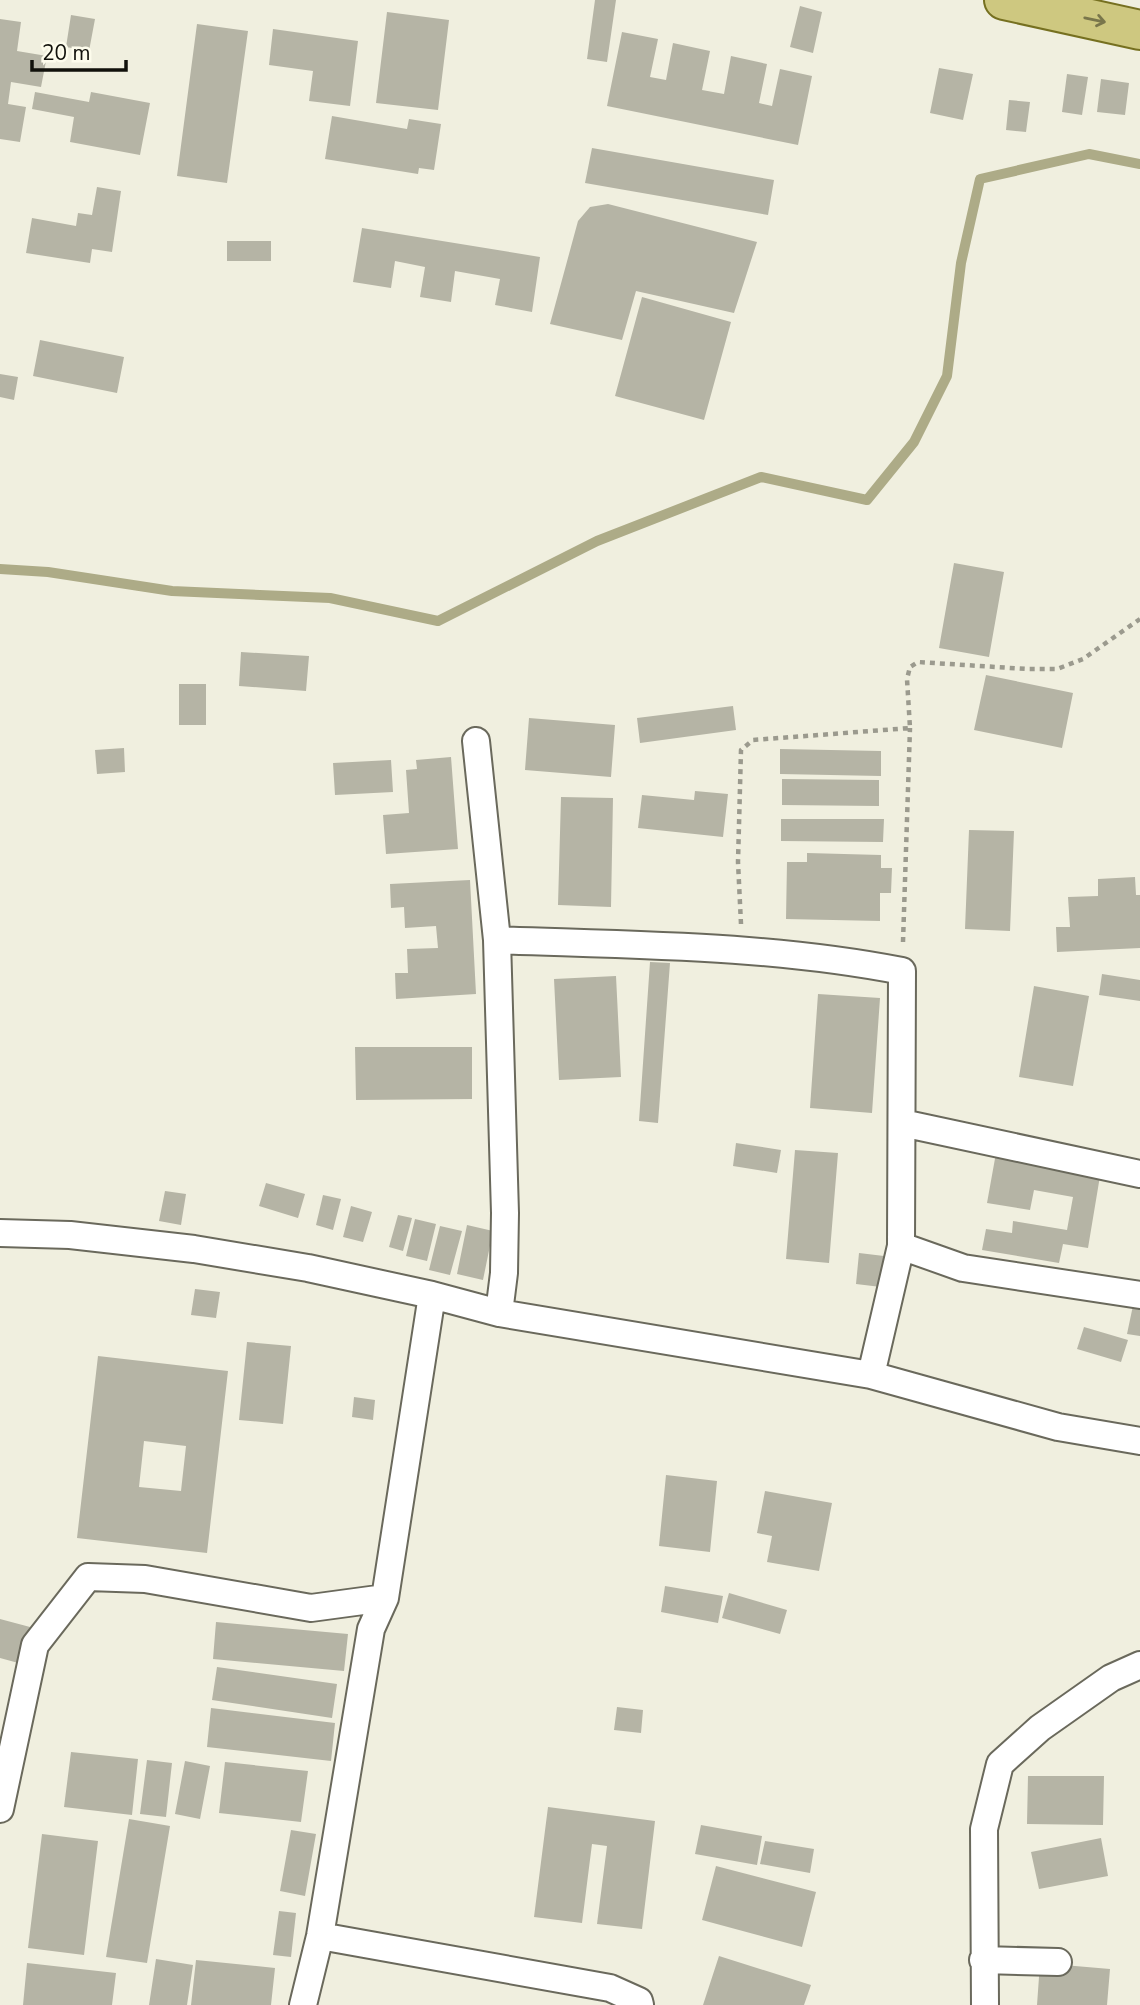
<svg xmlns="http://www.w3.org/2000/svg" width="1140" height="2005" font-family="'Nunito Sans',sans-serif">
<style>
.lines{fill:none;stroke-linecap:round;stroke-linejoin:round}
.stream{stroke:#adab87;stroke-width:10}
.building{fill:#b5b4a5;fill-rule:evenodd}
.street-casing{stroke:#6a695c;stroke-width:30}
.primary-casing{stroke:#767020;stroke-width:42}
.path{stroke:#9b9a8e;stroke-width:4.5;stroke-dasharray:5 5;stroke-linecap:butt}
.street{stroke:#fff;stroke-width:26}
.primary{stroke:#cec880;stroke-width:38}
.oneway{stroke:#79764b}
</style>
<rect width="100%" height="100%" fill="#f0efdf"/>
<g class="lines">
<path class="stream" d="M0,569L48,572L172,591L330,598L438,621L597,541L761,477L867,500L914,442L947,376L961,263L980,179L1089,154L1140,164"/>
</g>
<path class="building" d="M595,0H616L607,62L587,59Z
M800,6L822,12L813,53L790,47Z
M387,12L449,20L438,110L376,103Z
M71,15L95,19L89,51L66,47Z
M0,19L21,22L17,51L47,56L41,87L11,82L8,104L26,107L20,142L0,139Z
M197,24L248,31L227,183L177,176Z
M273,29L358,41L350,106L309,101L313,71L269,65Z
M622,32L658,39L650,77L666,80L673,43L710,51L702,90L724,94L731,56L767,64L759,103L772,106L780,69L812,76L798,145L607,106Z
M939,68L973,74L963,120L930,113Z
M1067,74L1088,77L1082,115L1062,112Z
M1101,79L1129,83L1125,115L1097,112Z
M35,92L89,102L91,92L150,103L140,155L70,142L74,117L32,109Z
M1009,100L1030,102L1026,132L1006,130Z
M332,116L407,129L409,119L441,124L434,170L419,168L418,174L325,159Z
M592,148L774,180L768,215L585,183Z
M97,187L121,191L112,252L92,249L90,263L26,253L32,218L76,226L78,213L92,215Z
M608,204L757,242L734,313L636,291L622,340L550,324L578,221L590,207Z
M362,228L540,257L532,312L495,305L500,279L455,271L451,302L420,297L425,267L395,261L391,288L353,282Z
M227,241H271V261H227Z
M642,297L731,322L704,420L615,396Z
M40,340L124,357L117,393L33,376Z
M0,374L18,377L14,400L0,397Z
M954,563L1004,572L989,657L939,648Z
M241,652L309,656L306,691L239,686Z
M986,675L1073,693L1062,748L974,730Z
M179,684H206V725H179Z
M733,706L736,730L640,743L637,718Z
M529,718L615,725L611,777L525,770Z
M124,748L125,772L97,774L95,750Z
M780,749L881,751V776L780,774Z
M451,757L458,849L386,854L383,815L409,813L406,770L417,769L416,760Z
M391,760L393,792L335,795L333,763Z
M782,779L879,780V806L782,805Z
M695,791L728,794L723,837L638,828L642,795L694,800Z
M561,797L613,798L611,907L558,905Z
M781,819H884L883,842L781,841Z
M969,830L1014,831L1010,931L965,929Z
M807,853L881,855V868H892L891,893H880V921L786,919L787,862H807Z
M1135,877L1136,895H1140V948L1057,952L1056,927H1070L1068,897L1098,896V879Z
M470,880L476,994L396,999L395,973H408L407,949L438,948L436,926L405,928L404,907L391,908L390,884Z
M650,962L670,963L658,1123L639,1121Z
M1102,974L1140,980V1001L1099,995Z
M616,976L621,1077L559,1080L554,979Z
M1034,986L1089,996L1073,1086L1019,1077Z
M818,994L880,998L872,1113L810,1108Z
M355,1047H472V1099L356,1100Z
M736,1143L781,1150L777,1173L733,1166Z
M795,1150L838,1153L829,1263L786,1259Z
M996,1153L1101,1170L1088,1248L1063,1244L1059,1263L982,1250L986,1229L1012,1233L1013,1221L1067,1230L1073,1197L1034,1190L1030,1210L987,1203Z
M266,1183L305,1194L298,1218L259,1206Z
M165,1191L186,1194L181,1225L159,1221Z
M323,1195L341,1199L333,1230L316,1225Z
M351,1206L372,1212L363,1242L343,1237Z
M398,1215L412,1218L403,1251L389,1247Z
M415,1219L436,1224L427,1261L406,1256Z
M467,1225L493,1231L483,1280L457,1274Z
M440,1226L462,1231L450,1275L429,1270Z
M859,1253L884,1256L881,1287L856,1284Z
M195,1289L220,1292L216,1318L191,1315Z
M1135,1296L1140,1297V1336L1127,1334Z
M1084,1327L1128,1340L1121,1362L1077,1349Z
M247,1342L291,1346L283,1424L239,1420Z
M98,1356L228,1371L207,1553L77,1538ZM144,1441L186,1446L181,1491L139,1487Z
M354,1397L375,1400L373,1420L352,1417Z
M666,1475L717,1481L710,1552L659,1546Z
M765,1491L832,1503L819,1571L767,1562L772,1536L757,1533Z
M665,1586L723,1596L718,1623L661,1612Z
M729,1593L787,1610L780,1634L722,1618Z
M0,1619L30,1627L22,1664L0,1658Z
M216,1622L348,1634L344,1671L213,1659Z
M217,1667L337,1684L332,1718L212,1700Z
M617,1707L643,1710L641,1733L614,1730Z
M211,1708L335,1723L331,1761L207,1747Z
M71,1752L138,1759L132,1815L64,1807Z
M147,1760L172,1763L166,1817L140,1814Z
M185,1761L210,1766L200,1819L175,1814Z
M225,1762L308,1771L301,1822L219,1813Z
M1028,1776H1104L1103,1825L1027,1824Z
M548,1807L655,1821L642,1929L597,1924L607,1846L592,1844L582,1923L534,1917Z
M129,1819L170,1826L147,1963L106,1957Z
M701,1825L762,1836L757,1865L695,1854Z
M291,1830L316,1834L305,1896L280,1891Z
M42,1834L98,1841L84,1955L28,1948Z
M1101,1838L1108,1876L1039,1889L1031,1852Z
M765,1841L814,1849L810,1873L760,1864Z
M716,1866L816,1892L802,1947L702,1920Z
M279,1911L296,1913L291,1957L273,1955Z
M719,1956L811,1985L804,2005H703Z
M156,1959L193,1965L187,2005H149Z
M196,1960L275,1968L271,2005H191Z
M27,1963L116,1973L112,2005H23Z
M1040,1963L1110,1969L1107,2005H1037Z"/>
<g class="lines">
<g class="street-casing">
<path id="street" d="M476,741L497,940L505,1213L504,1273L499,1313
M497,940C632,945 769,945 902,971L901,1246L871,1375
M902,1123L1140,1174
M0,1233L70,1235L194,1249L308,1268L432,1295L499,1313L871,1375L1058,1427L1140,1441
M901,1246L963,1268L1140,1295
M0,1809L35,1645L88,1577L145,1579L311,1608L385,1598
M320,1936L610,1988L639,2001L640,2005
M983,1960L1058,1962
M303,2005L320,1936L371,1629L385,1598L432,1295
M985,2005L984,1829L1000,1764L1040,1728L1111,1678L1140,1665"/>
</g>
<g class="primary-casing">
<path id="primary" d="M1004,0L1140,30"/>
</g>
<path class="path" d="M741,924L738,862L741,750L753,740L910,728L907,679L910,667L918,662L1027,669H1057L1083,659L1140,619
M903,942L910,728"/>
<use href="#street" class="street"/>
<use href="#primary" class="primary"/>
</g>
<defs><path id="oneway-shaft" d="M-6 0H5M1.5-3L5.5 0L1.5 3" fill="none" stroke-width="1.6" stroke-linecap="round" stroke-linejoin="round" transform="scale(1.75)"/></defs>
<use class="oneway" href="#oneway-shaft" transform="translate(1095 20) rotate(12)"/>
<path d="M32 60v10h94v-10" fill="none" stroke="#11110b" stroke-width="3.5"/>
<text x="42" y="60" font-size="21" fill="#11110b" stroke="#fdfcec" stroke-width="5" paint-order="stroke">20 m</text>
</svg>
